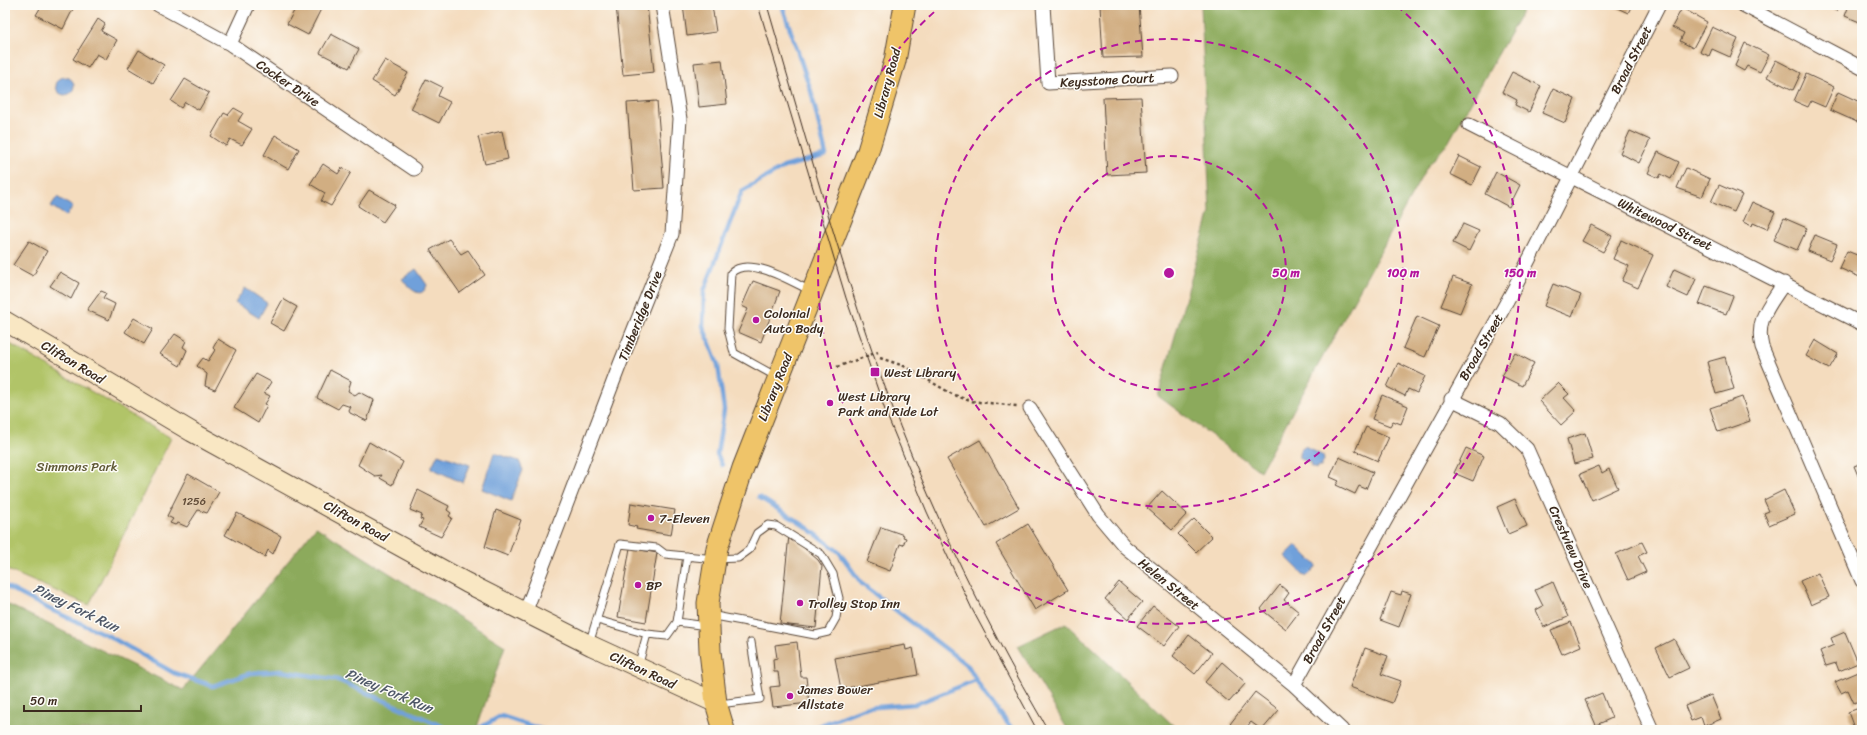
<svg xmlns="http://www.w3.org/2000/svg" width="1867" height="735" viewBox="0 0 1867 735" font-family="Sriracha,sans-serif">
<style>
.green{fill:#b1c468;stroke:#767743}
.forest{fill:#8caa5c;stroke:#646a3d}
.water{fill:#70a0da;stroke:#56657c}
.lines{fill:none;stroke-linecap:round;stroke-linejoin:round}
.stream{stroke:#70a0da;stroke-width:4.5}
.building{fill:#d1ae82}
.lane-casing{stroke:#574536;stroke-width:9}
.street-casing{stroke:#574536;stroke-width:15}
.secondary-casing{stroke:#574536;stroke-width:21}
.primary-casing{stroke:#574536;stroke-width:23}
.path{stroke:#574536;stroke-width:2.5;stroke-dasharray:3 3;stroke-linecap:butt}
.lane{stroke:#fff;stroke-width:7}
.street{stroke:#fff;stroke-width:13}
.secondary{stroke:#f9e7c3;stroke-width:19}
.primary{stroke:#efc469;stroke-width:21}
.tram{stroke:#3b2a1e;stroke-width:1}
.ring{fill:none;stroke:#b5179e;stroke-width:2;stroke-dasharray:7 5}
.poi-dot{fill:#b5179e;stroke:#fdfcf7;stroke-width:1.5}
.labels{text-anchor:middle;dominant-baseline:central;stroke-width:3;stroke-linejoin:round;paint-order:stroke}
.number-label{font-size:11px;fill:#604b37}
.street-label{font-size:13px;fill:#3b2a1e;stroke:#fdfcf7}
.poi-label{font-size:13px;fill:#3b2a1e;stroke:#fdfcf7;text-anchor:start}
.park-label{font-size:13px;fill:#5e5834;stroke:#fdfcf7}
.water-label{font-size:14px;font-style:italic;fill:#505969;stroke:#fdfcf7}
.centre{fill:#b5179e;stroke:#fdfcf7;stroke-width:2}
.ring-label{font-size:12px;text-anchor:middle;font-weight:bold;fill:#b5179e;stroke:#fdfcf7;stroke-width:3;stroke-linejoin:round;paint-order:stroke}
</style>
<rect width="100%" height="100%" fill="#fdfcf7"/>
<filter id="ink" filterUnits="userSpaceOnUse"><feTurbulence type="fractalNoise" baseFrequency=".025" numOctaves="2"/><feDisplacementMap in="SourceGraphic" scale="8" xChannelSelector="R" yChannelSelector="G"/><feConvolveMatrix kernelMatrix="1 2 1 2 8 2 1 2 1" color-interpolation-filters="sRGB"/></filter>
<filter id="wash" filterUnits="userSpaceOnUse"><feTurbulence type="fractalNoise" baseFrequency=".012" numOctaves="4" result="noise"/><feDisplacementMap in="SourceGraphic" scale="16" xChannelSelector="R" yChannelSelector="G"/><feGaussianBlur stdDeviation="0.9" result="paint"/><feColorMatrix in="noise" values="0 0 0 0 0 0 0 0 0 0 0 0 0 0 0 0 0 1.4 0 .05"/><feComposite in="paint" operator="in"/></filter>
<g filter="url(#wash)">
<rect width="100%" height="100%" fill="#f4dcbe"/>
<path class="green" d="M5 341 171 438 89 605 5 569Z"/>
<path class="forest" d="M1201 5H1526L1448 143 1427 167 1260 471 1158 396 1210 212Z
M316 527 505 646 476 730H5V603L183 690Z
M1066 623 1178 730H1068L1018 646Z"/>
<path class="water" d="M56 86a9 9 0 1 1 18 0a9 9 0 1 1-18 0Z
M57 197 73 207 66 216 51 206Z
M416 269 427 285C421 302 409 287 402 279Z
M245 288 267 303 259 318 235 303Z
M1305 446 1323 456 1324 460 1321 467H1317L1316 469 1310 466 1311 463 1299 458C1299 452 1300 448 1305 446Z
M494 453 519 461 523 470 511 501 482 489Z
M438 454 470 465 463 483 431 468Z
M1296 545 1317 566 1306 577 1285 556Z"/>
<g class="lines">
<path class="stream" d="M722 465 717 454 724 410 718 365 703 326 704 291 742 191 784 167 826 155 811 91 782 5
M759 497 808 528 839 552 862 584 968 666 984 693 1013 730
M5 586 51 610 107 635 174 673 213 686 251 673 281 671 338 680 448 729H478L501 716 543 730
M808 730 864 708 916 704 976 680"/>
</g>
<g id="blocks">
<path class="building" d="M42 5H70L74 7 63 29 36 15Z
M291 5H323L308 35 287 24 294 11 289 8Z
M616 5H647L654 72 623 75Z
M683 5H712L716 32 687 36Z
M1100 5H1139L1143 57 1103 58Z
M1611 5H1632L1628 13Z
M1825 5H1840L1837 11Z
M1849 5H1862V23L1845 16Z
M1682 8 1707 22 1693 48 1680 41 1684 33 1672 27Z
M98 19 105 24 101 31 117 40 106 59 97 54 88 68 73 59Z
M1712 27 1738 39 1730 57 1712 49 1709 56 1700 52Z
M331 34 359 49 349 68 320 53Z
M1745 43 1769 55 1760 72 1747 66 1744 71 1735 66Z
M139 50 164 65 153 83 128 68Z
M385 60 408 73 395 95 372 81Z
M722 60 727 104 699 107 694 63Z
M1776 60 1801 73 1793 90 1767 77Z
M1512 72 1541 86 1529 112 1515 105 1517 100 1502 92Z
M1806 74 1834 87 1825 107 1811 101 1808 107 1794 101Z
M185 79 209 93 199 110 185 102 181 108 171 101Z
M426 79 442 87 438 96 450 102 439 123 411 109Z
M1553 89 1575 99 1565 123 1542 113Z
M1838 92 1862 103V111L1857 122 1830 110Z
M1141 97 1146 173 1107 175 1103 98Z
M657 101 664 188 634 190 627 103Z
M234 108 243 113 238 121 252 129 242 145 230 139 226 146 211 136 224 113 228 115Z
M502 131 508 159 485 164 478 137Z
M1630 131 1650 140 1639 163 1620 153Z
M275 135 299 149 288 169 264 155Z
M1658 152 1679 162 1671 179 1661 174 1659 178 1648 173Z
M1459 156 1481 167 1472 185 1450 174Z
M323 164 338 174 342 168 351 172 331 206 321 201 325 193 310 184Z
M1686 168 1710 179 1702 197 1677 188Z
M1496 172 1520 185 1509 207 1485 194Z
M1719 185 1742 195 1734 212 1711 202Z
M369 190 395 205 383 222 358 206Z
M1752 202 1775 212 1767 229 1753 223 1752 226 1743 222Z
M1784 218 1807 228 1797 250 1774 240Z
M1463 224 1479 231 1469 251 1453 243Z
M1591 225 1612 236 1603 252 1582 241Z
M1815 235 1837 244 1830 260 1808 251Z
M449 239 461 254 468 250 485 275 460 293 430 250Z
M1621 240 1653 255 1638 288 1622 281 1629 266 1613 259Z
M29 241 47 251 33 276 13 265Z
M1847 251 1862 257V278L1839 268Z
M1674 269 1696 279 1688 297 1666 287Z
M60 272 79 283 71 299 50 286Z
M1453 277 1472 284 1460 313 1441 306Z
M753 281 780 291 761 342 738 332 748 309 742 306Z
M1553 284 1581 295 1572 317 1544 306Z
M1706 286 1733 296 1726 314 1699 304Z
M101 291 106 293 103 298 115 304 109 320 87 310Z
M283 299 297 307 284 331 270 323Z
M1417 316 1439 326 1425 357 1403 348Z
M134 318 153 329 144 344 125 332Z
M175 334 186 341 183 347 187 350 180 366 160 354Z
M218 339 236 350 215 390 205 386 207 374 197 366 203 358 208 361 215 350 213 348Z
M1815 340 1838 354 1829 369 1806 356Z
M1515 353 1534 363 1522 386 1502 376Z
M1725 357 1734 389 1716 394 1707 362Z
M1398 363 1425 376 1417 393 1408 389 1405 396 1387 387Z
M330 370 351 381 348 391 355 395 359 392 374 400 367 421 350 413 349 411 351 407 342 404 338 409 317 398Z
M256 374 271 382 264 393 270 396 265 404 267 405 258 423 234 408Z
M1558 383 1569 394 1564 398 1576 411 1561 425 1539 401Z
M1382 395 1408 406 1401 424 1393 421 1390 426 1372 419Z
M1742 397 1750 421 1718 432 1710 408Z
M1366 427 1389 437 1378 461 1355 451Z
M1585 433 1593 459 1574 464 1567 439Z
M980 440 1019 508 986 527 947 459Z
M369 442 403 462 392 485 380 478 382 475 375 476 358 465Z
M1466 448 1484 456 1473 481 1454 473Z
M1339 457 1373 472 1366 489 1359 486 1355 494 1336 485 1339 481 1330 477Z
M1862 463V485L1854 466Z
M1599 466 1602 473 1609 469 1618 488 1592 500 1580 474Z
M188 474 219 492 207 513 198 510 187 527 178 523 175 525 170 523 173 519 167 516Z
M418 490 449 506 447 510 451 513 449 516 452 518 441 537 419 527 423 520 420 519 422 515 410 510Z
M1784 490 1795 514 1769 525 1764 513 1769 511 1764 500Z
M1162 491 1187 514 1172 530 1147 508Z
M1515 499 1527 526 1508 534 1497 507Z
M631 503 675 510 671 535 636 529 637 527 628 525Z
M496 510 521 520 508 556 485 547Z
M237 513 281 536 273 554 268 550 265 557 225 535Z
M1194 519 1212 537 1196 552 1178 534Z
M1028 524 1068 590 1035 610 996 544Z
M881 527 904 535 903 537 906 538 903 545 900 544 890 571 867 562Z
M789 535 818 560 822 566 816 628 780 624Z
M1642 542 1647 552 1638 556 1646 572 1628 580 1616 554Z
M630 548 657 553 646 622 618 617Z
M1818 573 1829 597 1811 605 1800 581Z
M1119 582 1142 602 1128 619 1105 599Z
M1553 582 1568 617 1544 627 1536 610 1543 606 1535 590Z
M1280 585 1289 593 1284 600 1299 612 1286 629 1261 609Z
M1402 591 1411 594 1399 627 1380 620 1391 592 1401 595Z
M1153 606 1179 626 1164 646 1137 626Z
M1571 622 1581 646 1562 654 1551 630Z
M1845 632 1858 663 1839 671 1836 663 1826 666 1820 651 1834 645 1831 638Z
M1189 635 1212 653 1195 674 1173 656Z
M1674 639 1689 668 1670 677 1656 648Z
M797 642 801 677H806L809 703 773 707 770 687 780 686 778 672H774L773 659 777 658 775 645Z
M905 645 906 650 913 648 918 675 841 689 835 658Z
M1365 648 1388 656 1381 674 1401 681 1392 703 1350 687Z
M1222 662 1246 683 1229 702 1205 682Z
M1861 671 1862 699 1854 703 1848 690 1841 693 1835 682Z
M1255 692 1279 710 1262 730 1251 722 1244 730H1238L1230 724Z
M1602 693 1612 718 1596 725 1585 700Z
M1711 695 1721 719 1704 726 1701 717 1691 721 1685 706Z
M1862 707V725L1854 728 1848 712Z
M1616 726 1618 730H1608Z"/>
</g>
</g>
<g filter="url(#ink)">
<use href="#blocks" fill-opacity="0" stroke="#574536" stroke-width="1"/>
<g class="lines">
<g class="lane-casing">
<path id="lane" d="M777 377 734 353 728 329 731 273C749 255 792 282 811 291
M597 620 647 634 638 667
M677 622 707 626
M647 634 667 636 677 622 687 556
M589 644 620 544 657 548 665 554 715 559 738 558 749 550 757 533 768 525 776 526 821 554 833 574 839 598 836 618 828 632 815 635 710 615
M719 704 760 699 751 642"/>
</g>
<g class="street-casing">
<path id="street" d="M158 5 230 44 414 169
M1043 5 1048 83 1172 76
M1743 5 1862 68
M230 44 248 5
M1469 125 1862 324
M1784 283C1770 305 1755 319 1762 347L1862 581
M1451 399 1500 423 1527 449 1652 730
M1030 408 1098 515 1125 547 1294 685 1342 730
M525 613 620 364 672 234 680 119 662 5
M1294 685 1514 289 1659 5"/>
</g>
<g class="secondary-casing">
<path id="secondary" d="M5 321 192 432 467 583 592 646 716 703"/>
</g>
<g class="primary-casing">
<path id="primary" d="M724 730 716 703 710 651 708 603 717 548 743 468 868 151 895 61 905 5"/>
</g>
<path class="path" d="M880 358 904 366 952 394 970 401 1017 406
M837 367 878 352"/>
<use href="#lane" class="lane"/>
<use href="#street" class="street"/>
<use href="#secondary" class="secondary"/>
<use href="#primary" class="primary"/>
<path class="tram" d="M758 5 846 298 886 413 927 512 972 609 1037 730
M767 5C801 121 833 239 873 354 919 484 978 611 1048 730"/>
</g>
</g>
<g class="ring">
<circle cx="1169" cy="273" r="117"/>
<circle cx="1169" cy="273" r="234"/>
<path d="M1397 6A351 351 0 1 1 941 6"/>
</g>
<g class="poi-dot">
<circle cx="756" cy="320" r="4"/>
<rect x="870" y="367" width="10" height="10" rx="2"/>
<circle cx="830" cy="403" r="4"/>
<circle cx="651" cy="518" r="4"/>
<circle cx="638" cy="585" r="4"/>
<circle cx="800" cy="603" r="4"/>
<circle cx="790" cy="696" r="4"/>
</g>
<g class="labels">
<g class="number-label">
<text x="194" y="501">1256</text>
</g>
<g class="street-label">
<text transform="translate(1631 60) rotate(-63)">Broad Street</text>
<text transform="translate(1107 80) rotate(-3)">Keysstone Court</text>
<text transform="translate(288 83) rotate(34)">Cocker Drive</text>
<text transform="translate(887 83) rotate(-75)">Library Road</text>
<text transform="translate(1665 224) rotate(26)">Whitewood Street</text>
<text transform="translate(640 316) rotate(-68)">Timberidge Drive</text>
<text transform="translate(1481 347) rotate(-60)">Broad Street</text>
<text transform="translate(73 362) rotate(31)">Clifton Road</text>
<text transform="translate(775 387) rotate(-68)">Library Road</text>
<text transform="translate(356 521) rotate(29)">Clifton Road</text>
<text transform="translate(1571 547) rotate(66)">Crestview Drive</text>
<text transform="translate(1169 584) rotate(39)">Helen Street</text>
<text transform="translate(1324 630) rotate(-61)">Broad Street</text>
<text transform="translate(643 670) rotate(25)">Clifton Road</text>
</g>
<g class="poi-label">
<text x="764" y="313">Colonial<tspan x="764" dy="15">Auto Body</tspan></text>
<text x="884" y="372">West Library</text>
<text x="838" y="396">West Library<tspan x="838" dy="15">Park and Ride Lot</tspan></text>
<text x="659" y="518">7-Eleven</text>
<text x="646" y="585">BP</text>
<text x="808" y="603">Trolley Stop Inn</text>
<text x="798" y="689">James Bower<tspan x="798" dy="15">Allstate</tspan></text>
</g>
<g class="park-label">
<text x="77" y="466">Simmons Park</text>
</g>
<g class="water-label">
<text transform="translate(76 608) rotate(26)">Piney Fork Run</text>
<text transform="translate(389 691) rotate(23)">Piney Fork Run</text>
</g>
</g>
<circle cx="1169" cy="273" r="6" class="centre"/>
<g class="ring-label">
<text x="1286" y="277">50 m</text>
<text x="1403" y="277">100 m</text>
<text x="1520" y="277">150 m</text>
</g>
<rect width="1867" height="735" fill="none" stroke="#fdfcf7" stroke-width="20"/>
<path d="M24 705v6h117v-6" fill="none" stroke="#3b2a1e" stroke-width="2"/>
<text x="30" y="705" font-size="12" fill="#3b2a1e" stroke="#fdfcf7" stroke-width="3" paint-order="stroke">50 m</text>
</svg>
